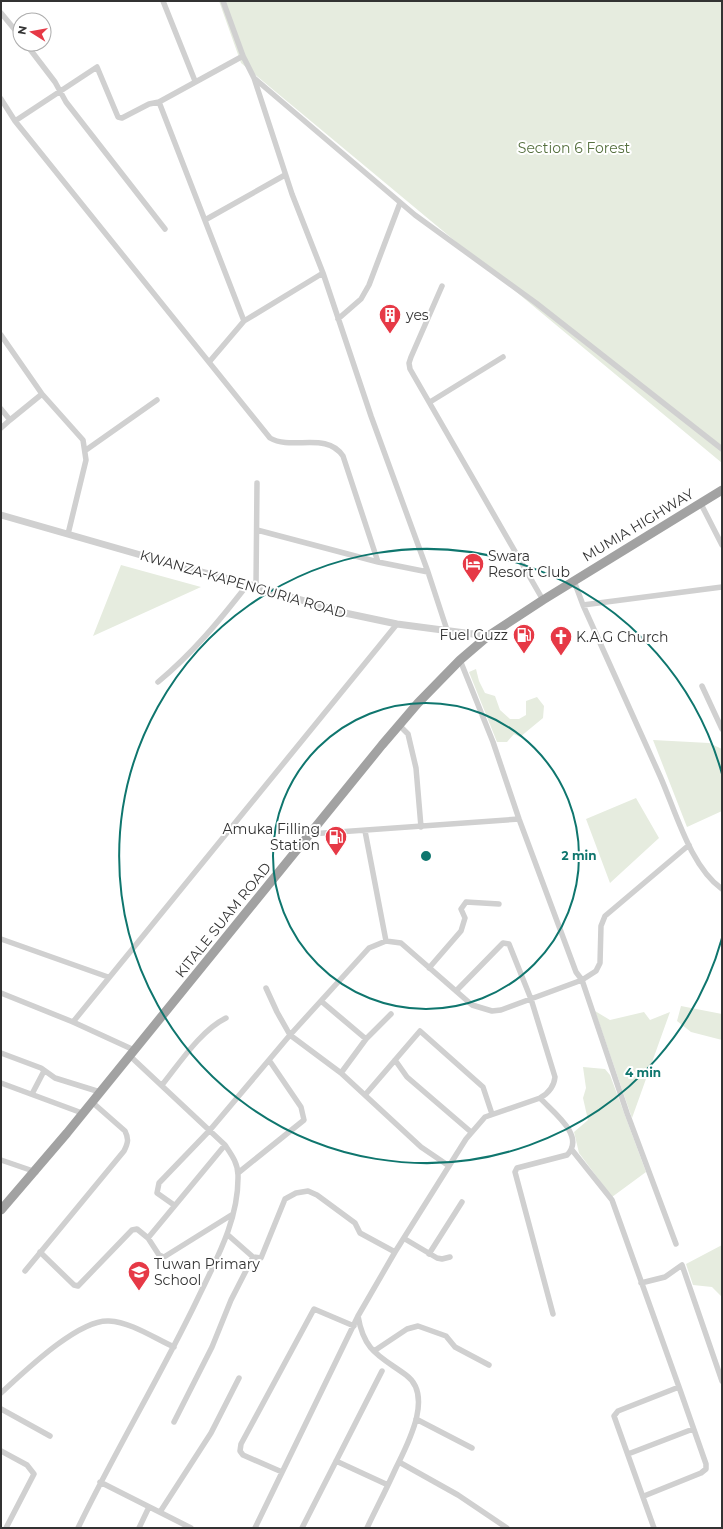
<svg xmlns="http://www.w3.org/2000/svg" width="723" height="1529" viewBox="0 0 723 1529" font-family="Montserrat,sans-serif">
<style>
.green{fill:#e6ecdf}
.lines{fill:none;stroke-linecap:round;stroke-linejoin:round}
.minor{stroke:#d0d0d0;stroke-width:5.5}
.tertiary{stroke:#d0d0d0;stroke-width:7}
.trunk{stroke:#a2a2a2;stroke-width:9}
.ring{fill:none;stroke:#0f766e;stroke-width:2}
.labels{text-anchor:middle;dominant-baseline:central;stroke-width:4;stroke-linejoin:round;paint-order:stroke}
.park-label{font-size:14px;fill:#56703f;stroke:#fff}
.poi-label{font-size:14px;fill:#333;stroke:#fff;text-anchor:start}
.street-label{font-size:14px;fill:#333;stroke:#fff}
.centre{fill:#0f766e;stroke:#fff;stroke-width:2}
.ring-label{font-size:12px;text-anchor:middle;font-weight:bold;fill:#0f766e;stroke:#fff;stroke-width:4;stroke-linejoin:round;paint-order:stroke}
</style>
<rect width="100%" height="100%" fill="#fff"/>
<path class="green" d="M219 1H722V463L241 63Z
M121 565 201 587 93 636Z
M476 669 479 681 485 693 495 696 500 710 510 719H519L526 715V701L537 697 544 706 543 718 520 737 514 734 507 742H497L469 672Z
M653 740 709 743 722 749V811L687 827Z
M636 798 659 838 610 883 586 819Z
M681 1006 722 1014V1040L691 1032 677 1021Z
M595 1011 610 1020 644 1012 650 1020 670 1012 632 1118Z
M583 1067 605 1069 610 1075 646 1172 612 1197 579 1153 574 1132 588 1120 583 1098 586 1088Z
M722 1245V1297L712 1287 693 1285 686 1264Z"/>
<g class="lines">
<path class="minor" d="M163 1 195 81
M223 1 243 56
M1 13 20 36
M26 44 55 82 66 102 165 229
M254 78 415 215 536 303 722 449
M1 99 15 121 270 438C292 451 326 431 343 456L378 562
M159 102 244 321
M15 121 97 67 118 117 122 118 149 104 159 102 243 56 254 78 292 194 323 273 371 416 428 572 447 630
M205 220 285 175
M442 286 411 357 409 363 410 369 543 600
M338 319 361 299 369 285 400 203
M1 335 42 394 83 440 86 460 68 534
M210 361 244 321 323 273
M430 402 503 357
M1 409 10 420 42 394
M1 428 10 420
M86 450 157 400
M701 504 722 545
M257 530 378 562 428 572
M574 581 583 605C609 662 634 719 660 776 676 812 690 866 722 889
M256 587 257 483
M583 605 722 587
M460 660 493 742 519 819 576 972 582 980 627 1113 676 1244
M158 682C193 653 220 620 248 584
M702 686 722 729
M399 725 408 734 416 768 421 827
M365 831 386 941
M310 834 519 819
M1 939 108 977
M429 968 461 931 465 918 461 909 466 902 499 904
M266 988 277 1012 290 1035 341 1073 421 1147 449 1166
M1 993 73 1022 134 1050
M321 1001 366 1039
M73 1022 397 624
M1 1053 41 1068 55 1078 100 1092
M395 1060 407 1077 471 1132
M341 1073 366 1039 391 1014
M1 1083 82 1113
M162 1085C179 1064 201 1030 226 1018
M32 1094 44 1071
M365 1095 420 1031 483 1087 492 1114
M540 1098C553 1112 586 1136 567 1155L517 1168 515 1172 553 1314
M572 1150 612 1200 679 1387
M1 1160 36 1172
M238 1173 304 1120 301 1107 269 1060
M174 1205 157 1193 159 1183 210 1130 290 1035 369 948 386 941 401 943 472 1005 492 1011 501 1010 582 980 596 971 600 963 601 926 605 916 689 845
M228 1235 253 1257 261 1258 285 1199 296 1193 308 1191 317 1195 355 1223 360 1233 395 1252
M148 1238 225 1145
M405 1239 437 1258 442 1259 450 1257
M40 1252 74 1285 78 1286 132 1230 137 1229 148 1238 159 1255 164 1257 233 1214
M429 1254 462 1202
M25 1271 124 1151C128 1143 129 1139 125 1131L92 1102
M641 1283 665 1277 682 1265 722 1381
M358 1316C364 1352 380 1356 406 1375 435 1396 406 1447 395 1470 386 1490 376 1509 367 1528
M374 1351 407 1329 418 1326 446 1336 455 1347 489 1365
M1 1393C23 1373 78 1319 109 1321 131 1322 154 1338 174 1347
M1 1409 50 1436
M416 1419 472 1448
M174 1422 212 1347 231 1300 253 1257
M1 1451 27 1465 34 1474 6 1528
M628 1454 693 1429
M336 1461 388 1485
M399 1462 458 1495 507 1528
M282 1472 243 1455 240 1451 241 1444 314 1309 354 1326
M100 1482 191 1528
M644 1496 701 1473 706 1469V1464L679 1387 618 1411 614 1416 654 1528
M160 1512 211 1433 239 1378
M78 1528C115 1451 160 1377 197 1300 216 1260 239 1220 238 1175 238 1163 231 1154 225 1145L130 1056
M139 1528 149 1507
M255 1528 358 1316 395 1252 466 1139 485 1117 540 1098C549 1093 554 1087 555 1077L531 999 509 944 503 943 456 991
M302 1528 382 1371"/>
<path class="tertiary" d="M1 515 193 570 248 584 345 613 397 624 488 636"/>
<path class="trunk" d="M1 1210 67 1133 382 745 418 703 460 660 488 636 543 600 722 490"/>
</g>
<g class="ring">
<circle cx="426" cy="856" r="153"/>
<path d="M722 938A307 307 0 1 1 722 774"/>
</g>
<defs>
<g id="building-pin" transform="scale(1.15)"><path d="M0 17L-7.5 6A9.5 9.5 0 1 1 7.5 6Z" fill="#e63946" stroke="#fff"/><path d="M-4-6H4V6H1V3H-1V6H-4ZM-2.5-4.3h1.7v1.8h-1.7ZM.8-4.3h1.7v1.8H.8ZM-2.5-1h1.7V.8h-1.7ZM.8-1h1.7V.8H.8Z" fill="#fff"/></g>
<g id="hotel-pin" transform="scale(1.15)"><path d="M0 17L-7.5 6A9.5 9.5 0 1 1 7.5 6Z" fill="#e63946" stroke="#fff"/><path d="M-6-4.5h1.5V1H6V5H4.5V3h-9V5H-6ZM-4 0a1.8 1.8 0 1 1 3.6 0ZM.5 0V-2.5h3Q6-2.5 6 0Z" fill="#fff"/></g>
<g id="fuel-pin" transform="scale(1.15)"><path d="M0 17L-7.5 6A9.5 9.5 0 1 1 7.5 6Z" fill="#e63946" stroke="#fff"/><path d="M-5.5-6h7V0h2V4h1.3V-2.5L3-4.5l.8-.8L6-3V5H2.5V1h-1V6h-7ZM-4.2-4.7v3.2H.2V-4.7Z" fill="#fff"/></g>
<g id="church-pin" transform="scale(1.15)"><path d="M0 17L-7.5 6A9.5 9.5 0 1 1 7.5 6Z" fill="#e63946" stroke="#fff"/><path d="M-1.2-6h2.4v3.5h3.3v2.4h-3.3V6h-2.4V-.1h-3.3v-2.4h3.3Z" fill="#fff"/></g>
<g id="school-pin" transform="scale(1.15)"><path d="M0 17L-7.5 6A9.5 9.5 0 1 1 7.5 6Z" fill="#e63946" stroke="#fff"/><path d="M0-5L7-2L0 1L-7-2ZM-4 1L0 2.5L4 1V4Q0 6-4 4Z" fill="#fff"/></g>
</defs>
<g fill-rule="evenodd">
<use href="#building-pin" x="390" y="315"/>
<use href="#hotel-pin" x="473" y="564"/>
<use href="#fuel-pin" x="524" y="635"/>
<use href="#church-pin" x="561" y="637"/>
<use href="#fuel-pin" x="336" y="837"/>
<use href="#school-pin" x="139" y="1272"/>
</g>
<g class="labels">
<g class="park-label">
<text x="574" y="148">Section 6 Forest</text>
</g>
<g class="poi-label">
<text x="406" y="315">yes</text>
<text x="488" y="556">Swara<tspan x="488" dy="16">Resort Club</tspan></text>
<text x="508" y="635" text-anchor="end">Fuel Guzz</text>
<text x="576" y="637">K.A.G Church</text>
<text x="320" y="829" text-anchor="end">Amuka Filling<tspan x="320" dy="16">Station</tspan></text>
<text x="154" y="1264">Tuwan Primary<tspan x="154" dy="16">School</tspan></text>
</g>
<g class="street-label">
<text transform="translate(638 525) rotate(-31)">MUMIA HIGHWAY</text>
<text transform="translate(243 584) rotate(16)">KWANZA-KAPENGURIA ROAD</text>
<text transform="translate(223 920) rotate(-51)">KITALE SUAM ROAD</text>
</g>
</g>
<circle cx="426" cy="856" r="6" class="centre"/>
<g class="ring-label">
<text x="579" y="860">2 min</text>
<text x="643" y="1077">4 min</text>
</g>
<rect width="723" height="1529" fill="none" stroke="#333333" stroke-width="4"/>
<g transform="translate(32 32) rotate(281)"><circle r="19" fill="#ffffff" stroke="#adadad"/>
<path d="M0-3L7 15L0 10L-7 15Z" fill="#e63946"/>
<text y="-6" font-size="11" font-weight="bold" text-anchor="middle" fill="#333333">N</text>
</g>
</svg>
